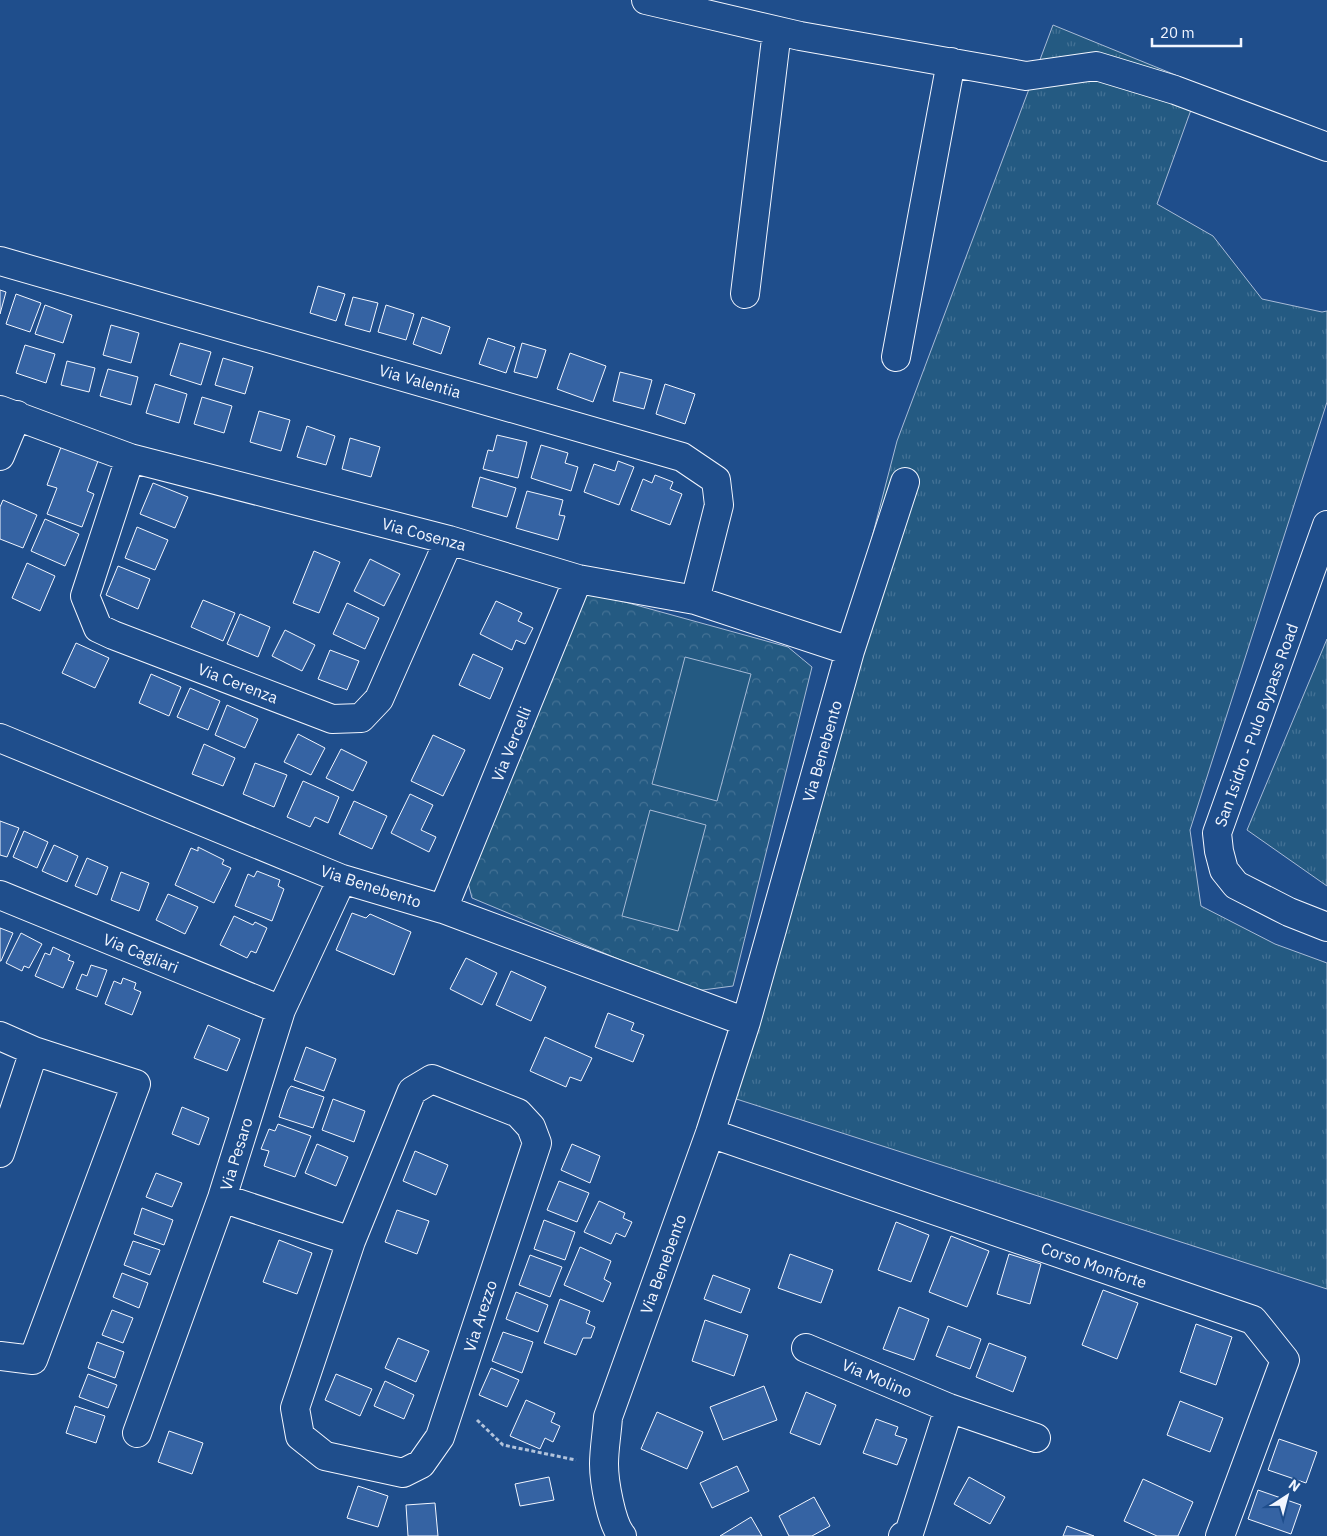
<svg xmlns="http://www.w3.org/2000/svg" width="1327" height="1536" viewBox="0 0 1327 1536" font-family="'IBM Plex Sans',sans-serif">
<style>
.grass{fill:url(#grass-tufts);stroke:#a8bbd7}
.park{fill:url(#park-crowns);stroke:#a8bbd7}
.pitch{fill:#245a82;stroke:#a8bbd7}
.building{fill:#3563a3;stroke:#f2f6ff}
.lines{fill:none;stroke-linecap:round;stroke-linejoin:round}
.minor-casing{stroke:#f2f6ff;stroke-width:30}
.path{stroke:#b3c4dc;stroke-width:3;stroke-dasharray:4 2.5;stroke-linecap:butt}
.minor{stroke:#1f4e8c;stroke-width:28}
.labels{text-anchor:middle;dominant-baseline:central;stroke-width:4;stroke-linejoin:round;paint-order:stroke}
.street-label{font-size:16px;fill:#f2f6ff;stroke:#1f4e8c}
</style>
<defs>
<pattern id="grass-tufts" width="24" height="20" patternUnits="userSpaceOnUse" patternTransform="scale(1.25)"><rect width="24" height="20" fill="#245a82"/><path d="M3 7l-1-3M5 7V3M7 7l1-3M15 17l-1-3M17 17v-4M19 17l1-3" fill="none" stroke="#447295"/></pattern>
<pattern id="park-crowns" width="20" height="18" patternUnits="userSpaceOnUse" patternTransform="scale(1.25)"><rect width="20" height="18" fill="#245a82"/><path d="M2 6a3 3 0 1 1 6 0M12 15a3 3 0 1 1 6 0" fill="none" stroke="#447295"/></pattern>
</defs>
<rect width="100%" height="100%" fill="#1f4e8c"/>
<path class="grass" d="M1053 25 1200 85 1157 204 1213 236 1262 299 1322 312 1327 311V402L1190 830 1201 906 1275 944 1327 963V1289L727 1096 897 441Z
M1327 639V886L1247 830Z"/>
<path class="park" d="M585 591 788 647 812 667 733 986 695 991 472 898 467 879Z"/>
<path class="pitch" d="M685 657 751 674 717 801 652 784Z
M650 810 706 825 678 931 622 916Z"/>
<path class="building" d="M318 286 345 294 336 321 310 313Z
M0 290 6 292 0 314Z
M16 294 41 303 30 332 6 324Z
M353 297 378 303 370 332 345 325Z
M45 305 72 315 63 343 35 334Z
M386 305 414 314 406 340 378 332Z
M422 317 450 327 441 354 413 344Z
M111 325 139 333 131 363 103 355Z
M488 338 515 347 506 373 479 364Z
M180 343 211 352 201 385 170 375Z
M522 343 546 350 537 378 514 372Z
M25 345 55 354 46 383 16 373Z
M570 353 606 366 593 402 557 389Z
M223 358 253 367 245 394 215 385Z
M67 361 95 368 89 392 61 385Z
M108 369 138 377 131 405 100 396Z
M620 372 652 380 644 409 613 401Z
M155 384 187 394 179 423 146 413Z
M665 384 695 394 685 424 656 414Z
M202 397 232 406 224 433 194 424Z
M259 411 290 420 281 451 250 442Z
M307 426 335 436 326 465 297 457Z
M497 435 527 442 518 478 483 469 488 450 493 451Z
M350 438 380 447 371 477 342 469Z
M541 445 568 453 565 463 578 467 571 491 531 478Z
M61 447 98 461 87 491 94 494 82 527 47 514 57 488 47 485Z
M618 461 634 467 619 505 584 492 594 464 615 471Z
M655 475 673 482 670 489 682 494 670 525 631 510 643 479 652 483Z
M480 477 516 488 507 517 472 507Z
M153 483 188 497 175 528 140 514Z
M527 491 563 500 559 515 565 516 558 540 516 528Z
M3 500 37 515 23 548 0 539V507Z
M45 519 79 534 65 566 31 551Z
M137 527 168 540 155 570 125 558Z
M314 551 340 562 319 613 293 603Z
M370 559 400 574 384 606 354 591Z
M27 563 55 576 40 611 12 598Z
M118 566 150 579 138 609 106 595Z
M203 600 235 613 223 641 191 627Z
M496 601 522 613 518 621 533 628 525 644 516 640 512 650 480 634Z
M347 603 379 618 365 649 333 634Z
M240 614 270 627 258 657 227 644Z
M285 630 315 645 302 671 272 656Z
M76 643 109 658 95 688 62 673Z
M330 650 359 661 347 690 318 679Z
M473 654 503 668 490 699 459 685Z
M151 674 181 687 169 716 139 703Z
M190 688 220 701 208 730 177 717Z
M227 705 258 719 245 748 215 735Z
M298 734 325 748 311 775 284 762Z
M433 735 465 750 443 796 411 781Z
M204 744 235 758 223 786 192 774Z
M341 749 367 762 353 791 326 778Z
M255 763 287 775 274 807 243 794Z
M303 781 339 797 328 823 315 817 310 827 287 817Z
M410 794 433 805 421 830 436 837 429 852 391 833Z
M354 801 387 816 372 849 339 834Z
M0 821 19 828 7 857 0 855Z
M24 831 48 842 37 868 13 857Z
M54 845 78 856 67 882 42 871Z
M198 847 224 860 222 864 231 868 214 903 175 885 191 848 198 851Z
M87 858 108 867 97 895 75 886Z
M257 871 280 880 278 886 284 889 272 921 235 906 248 874 254 877Z
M121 872 149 883 139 911 111 900Z
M168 894 198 907 185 934 156 920Z
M352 913 366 918 370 914 411 932 394 975 336 950Z
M234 916 253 925 255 922 267 928 256 953 251 951 247 958 220 945Z
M0 928 13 933 1 961H0Z
M21 933 42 944 29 968 24 966 22 971 6 963Z
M53 947 70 955 68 960 74 962 63 988 35 976 45 953 50 955Z
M466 958 497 973 482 1005 450 989Z
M91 965 107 970 97 997 76 989 82 974 87 976Z
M511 971 546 987 531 1021 496 1005Z
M123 978 136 983 134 989 141 992 132 1015 105 1004 114 981 121 984Z
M608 1013 634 1023 631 1030 644 1035 633 1062 595 1047Z
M208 1025 240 1039 227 1071 194 1058Z
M545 1037 592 1058 581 1081 570 1077 566 1087 530 1071Z
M306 1047 336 1059 324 1091 294 1080Z
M291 1086 324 1097 313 1128 279 1117 288 1090Z
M333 1099 365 1111 354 1142 322 1130Z
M182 1107 209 1118 199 1145 172 1134Z
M278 1124 311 1136 295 1177 264 1166 269 1151 261 1149 269 1129 275 1131Z
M317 1144 348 1157 336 1186 305 1173Z
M572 1144 600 1156 590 1183 561 1170Z
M415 1151 448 1165 436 1195 403 1181Z
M156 1173 182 1183 172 1207 146 1197Z
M559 1181 589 1193 577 1222 547 1210Z
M599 1201 625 1213 623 1218 632 1222 625 1237 616 1233 611 1244 584 1232Z
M142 1208 173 1220 164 1245 134 1234Z
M397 1210 429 1221 417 1254 385 1242Z
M544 1220 575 1232 565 1260 534 1249Z
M896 1222 929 1235 911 1282 878 1270Z
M951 1236 989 1251 967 1307 929 1292Z
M279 1240 312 1253 297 1294 263 1282Z
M133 1241 160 1250 150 1275 124 1265Z
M580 1247 611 1261 604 1279 611 1283 603 1302 564 1285Z
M790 1254 833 1270 821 1303 778 1288Z
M1009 1254 1041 1264 1030 1304 997 1294Z
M530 1255 562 1267 550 1297 519 1285Z
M122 1273 148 1283 139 1308 113 1297Z
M713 1275 750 1289 741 1313 704 1299Z
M1103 1290 1138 1303 1117 1359 1082 1345Z
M516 1292 548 1305 538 1332 506 1319Z
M560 1299 590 1311 586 1323 595 1327 591 1338H583L576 1355 544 1343Z
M899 1307 929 1319 914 1360 883 1349Z
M112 1310 133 1318 123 1343 102 1335Z
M705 1320 748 1335 734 1376 692 1361Z
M1196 1324 1232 1337 1216 1385 1180 1372Z
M948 1326 981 1339 970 1369 936 1356Z
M503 1332 533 1342 522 1373 492 1361Z
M398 1338 429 1351 416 1382 385 1368Z
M97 1342 124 1352 115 1378 88 1368Z
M989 1343 1026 1357 1013 1392 976 1377Z
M491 1368 519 1380 507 1407 479 1395Z
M88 1374 117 1385 108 1408 79 1397Z
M336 1374 372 1389 360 1416 325 1400Z
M385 1381 414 1395 404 1419 374 1406Z
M764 1386 777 1420 723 1440 710 1407Z
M806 1392 836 1405 820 1445 790 1433Z
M526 1400 555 1413 551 1422 560 1426 553 1442 545 1438 540 1449 510 1436Z
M1180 1401 1223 1418 1210 1452 1167 1435Z
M75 1406 105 1416 96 1443 66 1433Z
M657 1412 703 1432 687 1469 641 1449Z
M876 1419 898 1427 895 1435 907 1439 897 1465 863 1453Z
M169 1431 203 1443 192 1474 158 1462Z
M1279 1439 1317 1452 1306 1483 1268 1470Z
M737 1466 749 1491 712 1508 700 1483Z
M549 1477 554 1500 520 1506 515 1484Z
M969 1477 1005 1497 990 1524 954 1504Z
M1143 1479 1193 1502 1178 1536H1157L1124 1521Z
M358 1486 388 1496 378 1527 347 1518Z
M1258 1490 1301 1505 1291 1534 1248 1519Z
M814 1497 830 1526 812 1536H789L779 1516Z
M435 1503 438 1536H408L406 1505Z
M751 1517 762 1536H720Z
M1067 1526 1094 1536H1063Z"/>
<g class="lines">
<g class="minor-casing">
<path id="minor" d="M646 0 800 36 1026 76 1096 66 1175 90 1327 147
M0 261 682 457 716 480 719 505 695 600
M745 294 777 31
M896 357 951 62
M0 410 130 458 449 540 578 579 695 600 850 651
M0 456 17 415
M130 458 85 596 98 628 113 635 332 719 361 718 379 699 449 540
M1327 525 1217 833 1219 851 1224 870 1236 885 1289 912 1327 927
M0 738 342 879 443 909 746 1022
M0 895 281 1010
M443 909 578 579
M0 1036 34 1051 136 1084 33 1360 0 1356
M432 1079 518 1113 531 1127 537 1143 440 1437 421 1464 403 1473 325 1456 300 1436 295 1408 351 1241 412 1091Z
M710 1133 1253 1320 1285 1360 1220 1536
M0 1153 34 1051
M222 1198 351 1241
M806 1348 949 1408 1036 1438
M137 1433 222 1198 281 1010 342 879
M622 1536C611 1523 604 1481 604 1464 604 1449 607 1433 608 1417L710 1133 746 1022 850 651 905 482
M903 1536 909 1533 949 1408"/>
</g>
<path class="path" d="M477 1420 503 1445 576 1460"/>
<use href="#minor" class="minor"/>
</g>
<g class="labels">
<g class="street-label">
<text transform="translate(420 381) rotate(16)">Via Valentia</text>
<text transform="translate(424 534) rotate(15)">Via Cosenza</text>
<text transform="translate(238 683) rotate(21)">Via Cerenza</text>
<text transform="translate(1256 725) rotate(-70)">San Isidro - Pulo Bypass Road</text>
<text transform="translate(511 744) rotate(-68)">Via Vercelli</text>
<text transform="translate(822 751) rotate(-74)">Via Benebento</text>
<text transform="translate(371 886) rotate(18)">Via Benebento</text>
<text transform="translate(141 953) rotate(22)">Via Cagliari</text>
<text transform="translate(236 1154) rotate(-73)">Via Pesaro</text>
<text transform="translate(663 1264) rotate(-70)">Via Benebento</text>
<text transform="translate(1094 1265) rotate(19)">Corso Monforte</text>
<text transform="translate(480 1316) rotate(-72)">Via Arezzo</text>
<text transform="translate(877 1378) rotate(23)">Via Molino</text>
</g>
</g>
<g transform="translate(1287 1496) rotate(36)" stroke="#1f4e8c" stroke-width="4" paint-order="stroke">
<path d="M0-4L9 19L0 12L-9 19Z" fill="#f2f6ff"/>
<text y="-8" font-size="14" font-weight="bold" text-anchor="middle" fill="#f2f6ff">N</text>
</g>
<path d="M1152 38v8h89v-8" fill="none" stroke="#f2f6ff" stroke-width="2.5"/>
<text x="1160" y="38" font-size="15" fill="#f2f6ff" stroke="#1f4e8c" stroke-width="4" paint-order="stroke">20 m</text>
</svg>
